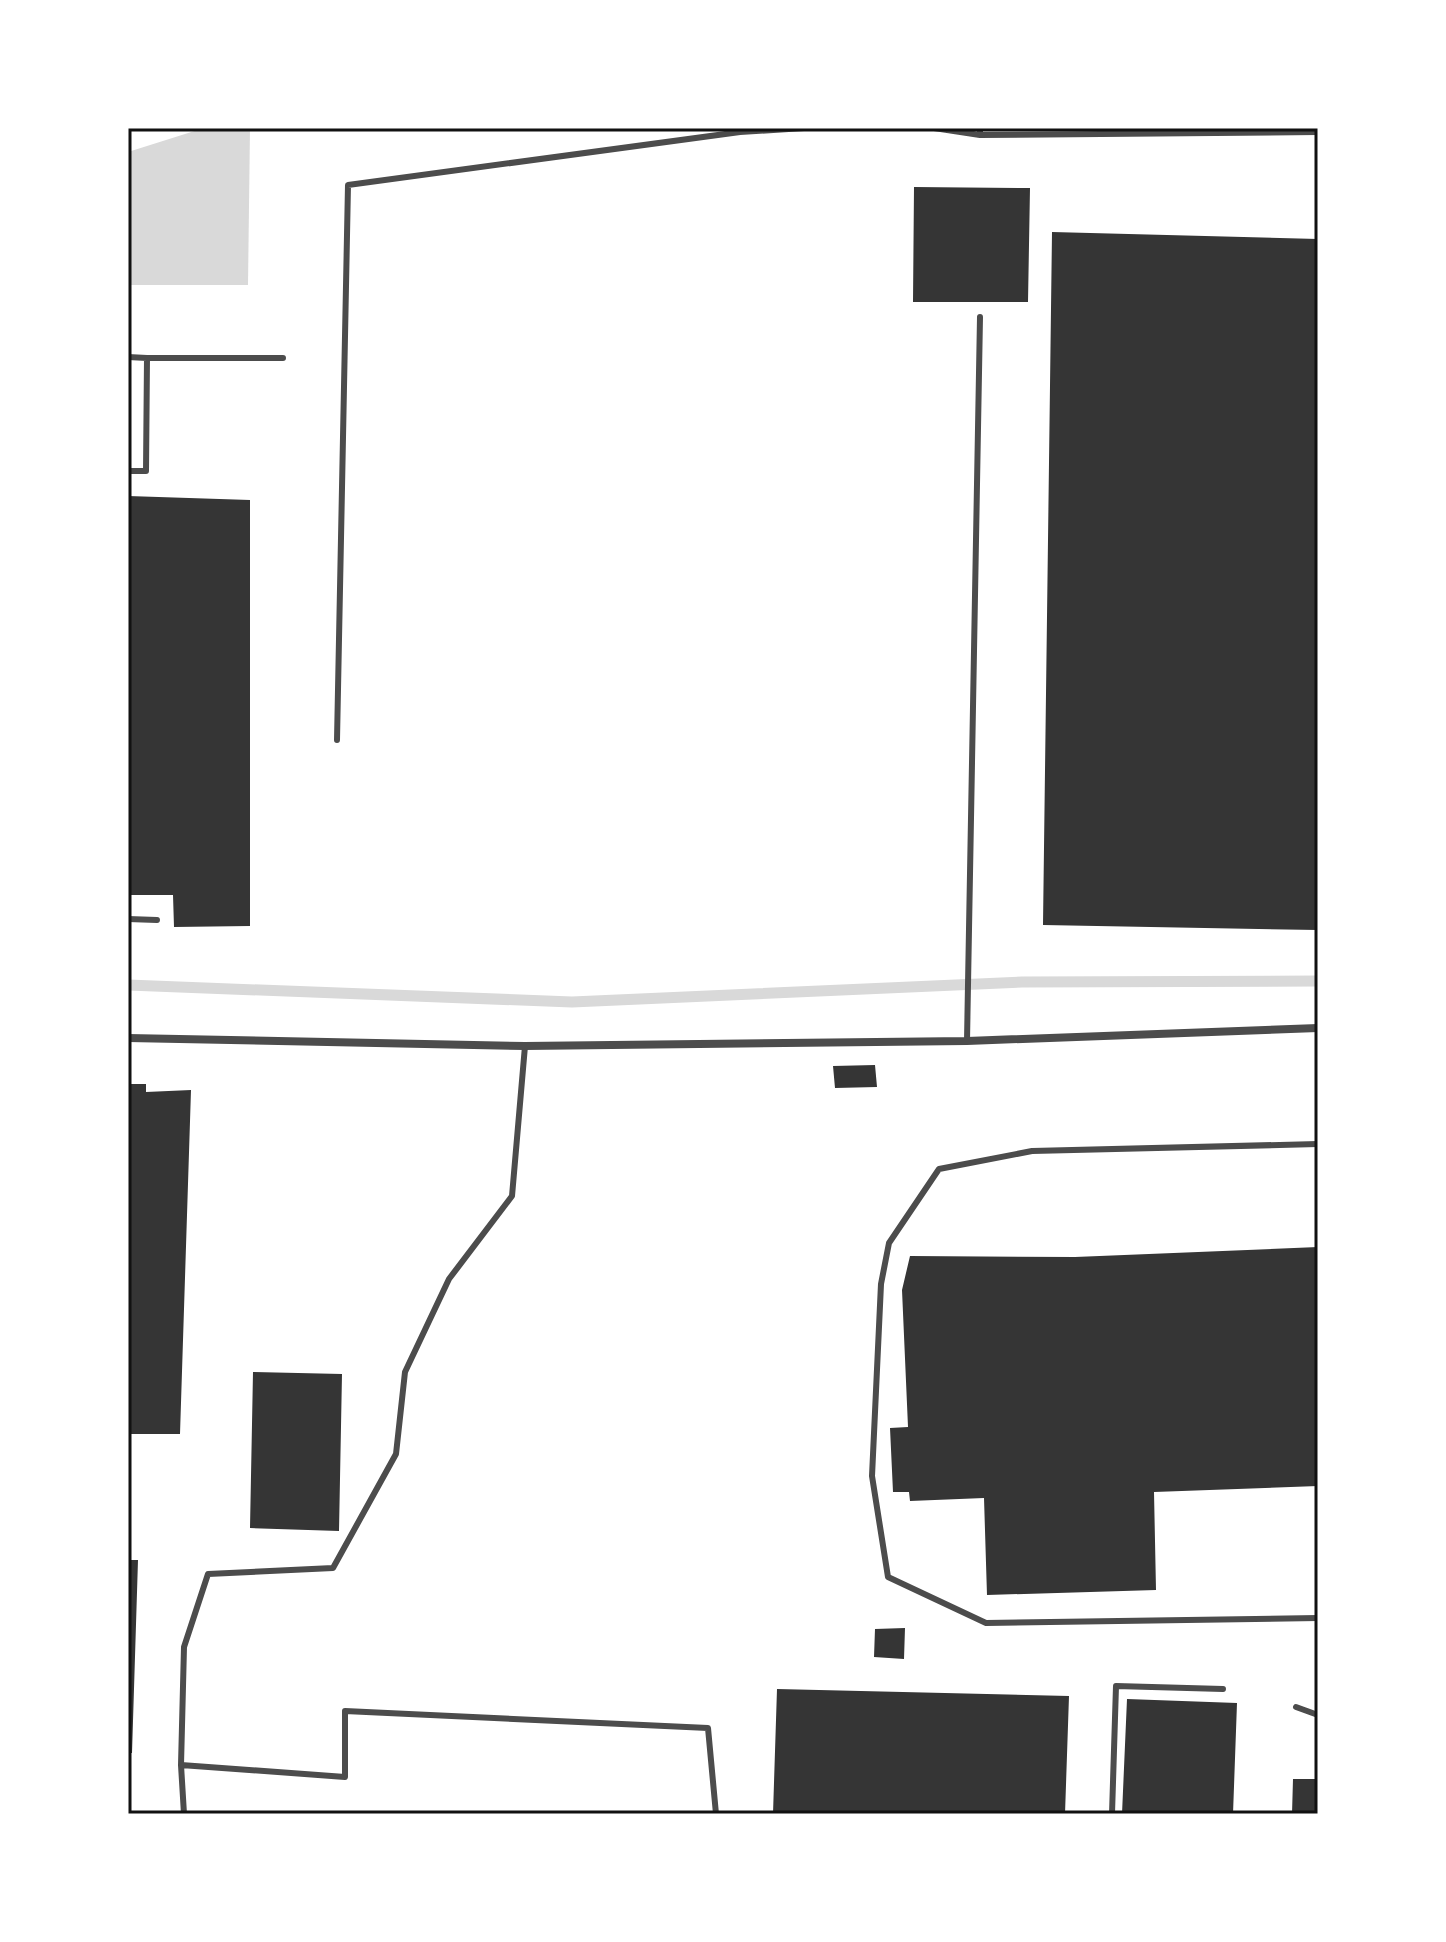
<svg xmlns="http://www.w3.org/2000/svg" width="1446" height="1942" viewBox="0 0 1446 1942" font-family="Helvetica,sans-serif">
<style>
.water{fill:#d9d9d9}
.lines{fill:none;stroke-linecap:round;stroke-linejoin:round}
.stream{stroke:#d9d9d9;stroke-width:11}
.building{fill:#353535}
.service{stroke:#4c4c4c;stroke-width:6}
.minor{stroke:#4c4c4c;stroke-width:8}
.neatline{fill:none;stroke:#111;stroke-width:3}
</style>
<rect width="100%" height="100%" fill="#fff"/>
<path class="water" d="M204 128H250L248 285H128V152Z"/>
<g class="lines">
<path class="stream" d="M128 985 572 1002 1022 982 1318 981"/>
</g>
<path class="building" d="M914 187 1030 188 1028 302H913Z
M1052 232 1318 239V930L1043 925Z
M128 496 250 500V926L174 927 173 895H128Z
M875 1065 877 1087 835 1088 833 1066Z
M128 1084H146V1092L191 1090 180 1434H128Z
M1318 1247V1486L1154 1492 1156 1590 987 1595 984 1498 910 1501 909 1492H893L890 1428 908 1427 902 1290 910 1256 1075 1257Z
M253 1372 342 1374 339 1531 250 1528Z
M128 1560H138L132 1753H128Z
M905 1628 904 1659 874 1657 875 1629Z
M777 1689 1069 1696 1065 1814H773Z
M1127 1699 1237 1703 1233 1814H1122Z
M1293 1779H1318V1814H1292Z"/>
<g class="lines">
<path class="service" d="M934 128 980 135
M980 128V135L1318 132
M128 357 147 358 146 471H128
M147 358H283
M337 740 348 185 740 132 804 128
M128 919 157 920
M967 1041 980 317
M1318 1144 1032 1151 939 1169 889 1243 881 1284 872 1476 888 1577 986 1623 1318 1618
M1296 1707 1318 1715
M181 1765 184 1647 208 1574 333 1568 396 1454 405 1372 449 1279 512 1196 525 1046
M184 1814 181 1765 345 1777V1711L708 1728 716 1814
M1112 1814 1116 1686 1223 1689"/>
<path class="minor" d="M128 1038 525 1046 967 1041 1318 1028"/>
</g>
<rect width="1446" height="1942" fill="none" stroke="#ffffff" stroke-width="260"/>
<rect x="130" y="130" width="1186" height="1682" class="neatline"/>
</svg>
